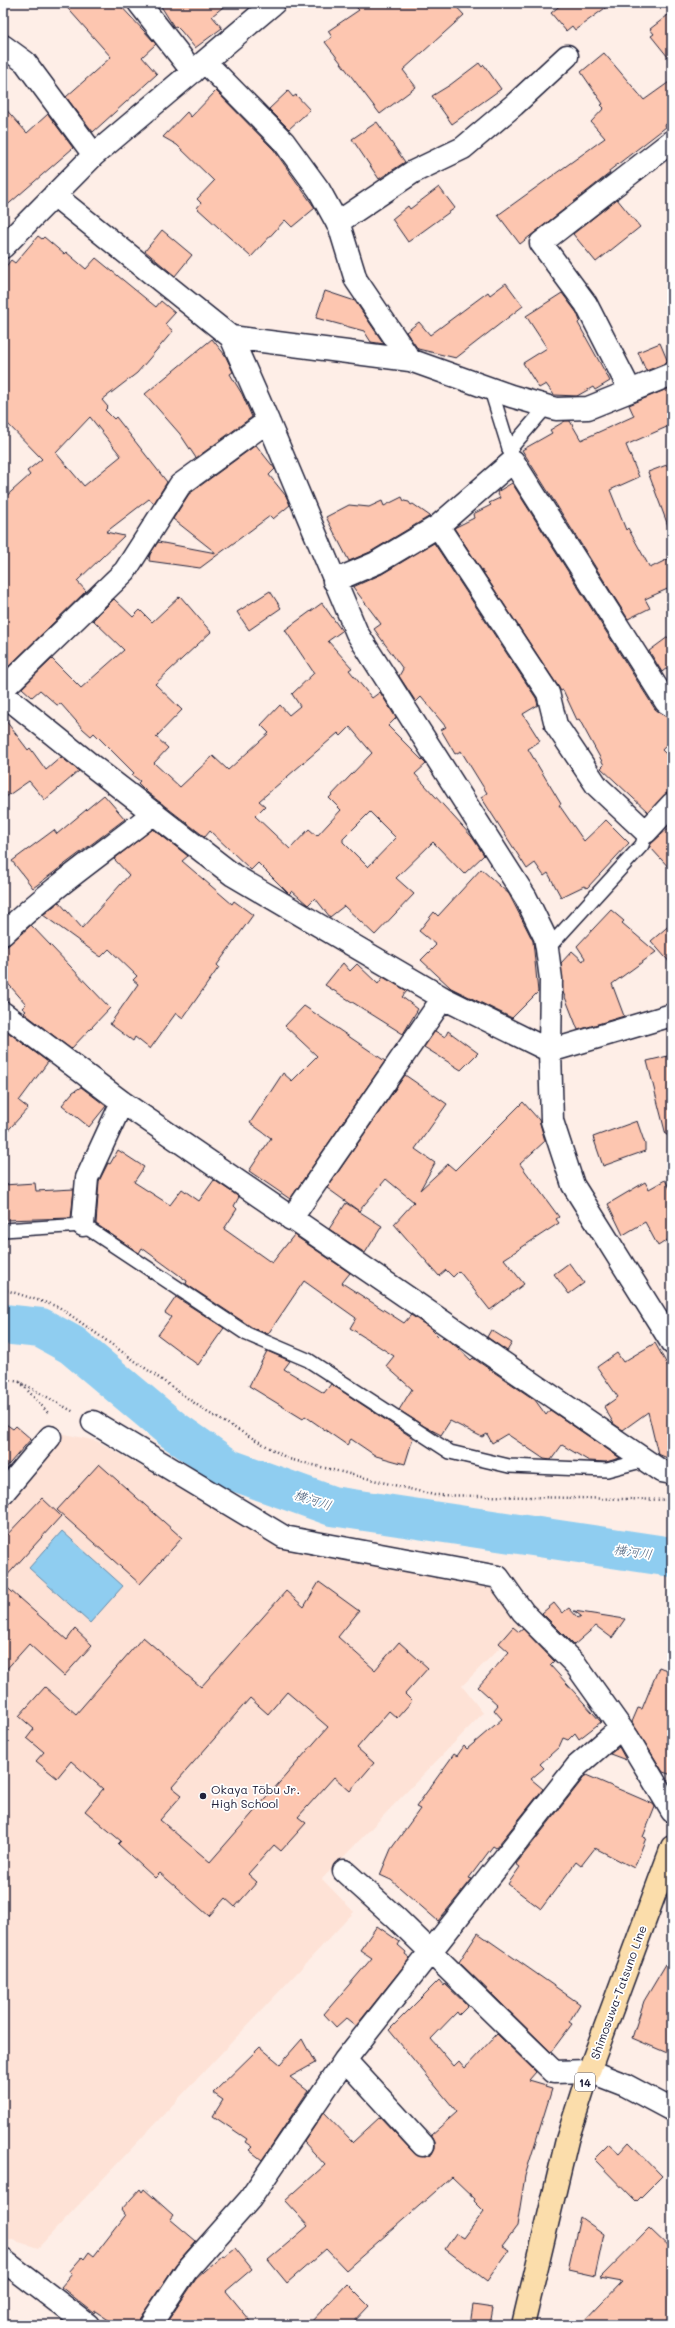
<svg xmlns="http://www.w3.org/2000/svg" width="675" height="2328" viewBox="0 0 675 2328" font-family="Mali,'Klee One',sans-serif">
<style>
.built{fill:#fee2d6}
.water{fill:#8fcdf0;stroke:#6389a8}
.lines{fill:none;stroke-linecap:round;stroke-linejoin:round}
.river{stroke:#8fcdf0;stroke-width:40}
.building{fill:#fdc6b0;stroke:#22223b;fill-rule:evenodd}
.service-casing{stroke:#22223b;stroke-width:16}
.minor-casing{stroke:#22223b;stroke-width:25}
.tertiary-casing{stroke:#22223b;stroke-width:25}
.primary-casing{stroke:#22223b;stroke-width:25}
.path{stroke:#22223b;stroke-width:2.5;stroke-dasharray:1 3;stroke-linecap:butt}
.service{stroke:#fff;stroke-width:13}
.minor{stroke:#fff;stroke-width:22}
.tertiary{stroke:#fff;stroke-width:22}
.primary{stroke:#fbddab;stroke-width:22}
.poi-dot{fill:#22223b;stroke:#fff;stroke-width:1.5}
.labels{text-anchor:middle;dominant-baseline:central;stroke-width:3.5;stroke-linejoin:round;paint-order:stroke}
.shield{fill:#fff;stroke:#646476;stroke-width:1}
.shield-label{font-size:11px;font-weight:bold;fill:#22223b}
.poi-label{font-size:12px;fill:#22223b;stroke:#fff;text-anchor:start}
.street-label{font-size:12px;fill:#22223b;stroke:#fff}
.water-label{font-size:13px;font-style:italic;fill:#485e7a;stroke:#fff}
</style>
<rect width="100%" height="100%" fill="#feeee7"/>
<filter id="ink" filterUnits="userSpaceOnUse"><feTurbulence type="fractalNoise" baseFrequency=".025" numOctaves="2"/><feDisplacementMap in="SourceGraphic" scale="8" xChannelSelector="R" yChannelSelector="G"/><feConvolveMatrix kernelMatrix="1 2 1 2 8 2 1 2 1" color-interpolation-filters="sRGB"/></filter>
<g filter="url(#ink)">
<path class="built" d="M60 1433 97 1441 279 1545 494 1585 522 1625 462 1686 483 1713 322 1879 354 1912 38 2248 3 2237V1503Z"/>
<path class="water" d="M62 1531 123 1586 90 1623 29 1568Z"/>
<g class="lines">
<path class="river" d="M3 1324 41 1328 72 1345 172 1429 229 1469 332 1506 672 1557"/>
</g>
<path class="building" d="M63 3H118L156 44 142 57 157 74 93 132 66 97 111 57Z
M159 3H228L212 16 222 28 195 48 181 31 176 26 174 27Z
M352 3H453L464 15 403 70 416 87 380 114 325 42 332 37 328 31 359 10Z
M563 3H612L575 30 572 26 566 31 551 13Z
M672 12V62L651 36 654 34 650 29Z
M604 53 644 100 672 80V119L665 125 666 127 609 171 610 173 520 244 498 215 605 138 591 122 604 108 601 105 603 104 581 72Z
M479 63 482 67 484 65 501 89 452 124 432 96 450 85Z
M216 91 274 150 315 208 292 227 285 220 251 257 197 208 201 203 197 199 214 181 177 145 163 137 187 112 191 117Z
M288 91 293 97 296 95 310 110 289 129 269 109Z
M3 106 27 133 48 114 73 148 3 209Z
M377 122 405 162 379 179 352 139Z
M439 187 455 208 408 242 392 219 408 206 410 209Z
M617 199 640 227 596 262 573 234Z
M162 230 192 255 175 276 145 251Z
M38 236 42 239 44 237 64 254 66 252 86 269 96 258 156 307 161 301 175 313 165 324 173 331 137 373 102 400 108 407 105 410 114 419 116 417 167 482 154 503 149 499 106 532 124 536 77 581 86 591 5 670 3 668V499L30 475 27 471 42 459 3 419V270L11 260 15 263ZM90 417 121 456 84 486 56 453Z
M506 283 523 306 456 358 418 349 406 332 419 322 430 335 488 292 490 295Z
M325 291 355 301 384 344 371 342 364 331 316 318Z
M562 293 577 313 580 321 578 323 610 381 595 390 593 387 577 396 554 395 546 384 539 388 523 363 547 348 526 316Z
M212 339 225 355 233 372 230 374 242 394 252 417 196 458 180 434 145 394Z
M660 343 668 362 646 371 638 352Z
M672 387V432L669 426 626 445 639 477 610 490 626 530 628 528 650 568 672 557V587L645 599 650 608 628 619 522 450 552 433 550 430 565 421H570L581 440 634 416 629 405Z
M256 445 275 469 269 475 286 496 290 505 273 519 270 516 200 568 149 561 150 554 158 542 216 553 173 519 189 494Z
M672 463V531H670L648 472Z
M512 483 655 709 665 716 672 718V739L662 750 672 760V789L648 812 601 768 604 765 579 719 577 720 563 690 561 691 454 528 474 518 473 514 491 505 489 503 500 498 497 492Z
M402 497 404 501 409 502 411 505 413 504 430 516 370 552 349 561 326 517 349 505 369 507 382 501 384 506Z
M434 543 536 698 538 705 523 714 540 741 528 749 561 804 559 805 584 841 606 820 629 843 587 888 584 886 561 897 548 873 544 876 535 863 527 869 481 797 487 793 461 751 455 754 441 730 446 727 421 697 416 702 399 676 403 669 374 629 381 624 353 587 382 574Z
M270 591 281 608 249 630 237 612Z
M180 596 211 632 155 684 182 710 156 737 168 748 154 763 180 787 213 756 228 770 269 733 261 725 280 705 289 715 300 706 292 694 314 673 285 630 322 603 342 631 328 641 352 668 349 670 372 698 380 692 396 718 388 726 426 764 415 774 472 837 484 855 464 874 433 842 396 878 414 894 375 935 344 906 330 917 315 898 308 905 292 891 289 894 258 863 251 870 210 831 205 837 148 793 138 783 140 781 132 775 134 773 94 733 91 736 83 729 61 704 57 705 40 690 32 697 22 688 52 659 81 688 124 650 93 620 114 599 133 617 140 610 152 622ZM350 727 372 753 329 798 341 810 317 836 309 829 290 849 255 816 265 806 259 801 338 733 341 736ZM370 812 396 838 368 867 343 842V839Z
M672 634V664L662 672 649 651Z
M3 717 28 750 30 748 46 770 61 757 79 771 45 800 29 781 3 799Z
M104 795 125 819 33 888 12 861 54 830 57 834Z
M672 825V871L650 847 651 844Z
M153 829 188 856 182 861 232 904 234 901 253 915 217 965 219 967 183 1018 176 1013 150 1049 135 1037 133 1041 110 1024 138 984 133 980 137 976 109 949 101 957 43 915 59 902 82 928 129 875 114 859Z
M481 869 509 894 533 941 538 992 512 1018 451 988 421 960 436 945 419 931 434 912 438 916Z
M611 910 624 921 622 923 656 952 612 984 624 1016 578 1030 563 992 561 963 572 951 583 961 585 958 577 946Z
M672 923V965L651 941Z
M31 925 110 1008 71 1049 24 1013 26 1011 22 1008 26 1004 3 978V950Z
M343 963 350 971 357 964 378 984 383 977 407 991 402 997 418 1009 403 1034 325 985Z
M304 1006 385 1061 290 1199 249 1171 271 1138 250 1123 283 1073 292 1081 317 1056 285 1026Z
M435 1031 445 1037 448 1031 478 1053 461 1070 424 1047Z
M9 1033 48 1062 19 1101 28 1108 3 1136V1040Z
M672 1055V1134L666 1135 647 1061Z
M405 1075 447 1104 415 1149 435 1163 420 1190 448 1164 455 1170 523 1102 539 1120 545 1141 520 1164 559 1217 556 1219 559 1223 504 1259 524 1284 490 1310 459 1271 453 1277 446 1270 439 1276 394 1224 414 1202 386 1179 359 1211 327 1188Z
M81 1087 106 1106 89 1127 62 1105 73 1092Z
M637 1121 645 1144V1151L603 1166 593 1137Z
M118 1150 144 1167 134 1182 170 1205 182 1189 199 1201 214 1180 239 1197 234 1206 237 1209 224 1229 272 1263 294 1235 350 1273 342 1283 404 1323 411 1315 430 1328 441 1339 443 1337 457 1347 471 1360 473 1358 535 1400 546 1415 550 1410 620 1458 606 1462 589 1461 562 1445 551 1460 544 1459 507 1434 492 1443 487 1434 482 1437 450 1421 441 1435 424 1426 399 1410 412 1389 386 1366 394 1356 350 1328 356 1318 304 1281 268 1334 253 1328 186 1284 187 1281 142 1248 139 1253 96 1224 99 1181 108 1163 110 1164Z
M665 1180 672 1192V1237L658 1246 645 1222 623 1235 608 1204 645 1182 649 1189Z
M35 1183 36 1191 74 1189 71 1218 3 1220V1185Z
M346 1203 382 1226 365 1253 329 1229Z
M569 1263 584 1283 569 1294 554 1274Z
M176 1297 224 1328 198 1365 158 1335 171 1317 165 1313Z
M491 1330 512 1343 507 1351 487 1337Z
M655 1343 672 1373V1460L658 1454 648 1412 623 1430 614 1424 604 1407 618 1397 597 1367 617 1353 623 1362Z
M267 1351 290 1361 284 1369 324 1393 331 1384 413 1438 405 1464 376 1456 351 1439 347 1445 305 1416 303 1419 249 1386Z
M3 1422 13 1429 16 1426 31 1439 3 1471Z
M99 1464 182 1538 140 1584 57 1510Z
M42 1498 61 1516 3 1580V1539Z
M319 1582 359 1611 338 1637 375 1670 399 1642 428 1668 405 1694 412 1701 397 1718 389 1711 357 1748 374 1763 350 1791 334 1777 298 1817 306 1823 281 1851 274 1845 248 1874 257 1882 235 1907 225 1898 209 1916 160 1873 155 1878 118 1844 121 1841 85 1811 103 1789 71 1761 57 1778 36 1761 44 1752 27 1738 34 1729 19 1716 45 1687 76 1714 143 1637 201 1687 286 1591 304 1607ZM287 1692 328 1727 210 1862 160 1820 182 1795 172 1787 250 1698 268 1714Z
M3 1584 67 1640 75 1629 92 1645 64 1676 29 1644 3 1673Z
M554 1603 562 1613 569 1608 578 1618 581 1616 574 1611 625 1619 612 1638 596 1626 574 1645 542 1613Z
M513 1627 519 1632 523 1629 554 1661 550 1665 601 1722 579 1739 575 1733 568 1740 563 1738 559 1747 540 1764 544 1768 531 1779 543 1789 496 1848 493 1846 469 1878 472 1879 438 1921 391 1880 380 1875 391 1849 420 1809 416 1807 454 1754 457 1756 464 1746 467 1749 502 1719 494 1710 498 1705 478 1687 509 1652 499 1643Z
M659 1667 672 1672V1775L663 1772 632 1722 638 1708 642 1709Z
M619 1747 626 1760 610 1754Z
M586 1775 653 1804 655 1807 643 1837 646 1838 634 1868 595 1848 581 1866 576 1862 541 1909 508 1884 520 1867 516 1864Z
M377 1926 400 1942 398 1945 406 1952 405 1954 410 1958 356 2026 346 2018 336 2027 324 2014 372 1958 360 1950Z
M478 1933 580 2004 569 2022 572 2024 551 2052 459 1962Z
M672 1954V2055L632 2038 644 2001Z
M439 1980 444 1986 445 1984 468 2006 459 2015 457 2012 431 2039 454 2066 459 2061 465 2068 497 2034 536 2072 529 2080 546 2085 545 2087 552 2089 525 2176 517 2226 502 2246 509 2250 487 2281 445 2249 456 2233 464 2238 484 2211 474 2201 475 2199 452 2177 346 2270 326 2249 287 2283 268 2260 308 2226 285 2201 325 2165 304 2142 324 2112 353 2142 380 2117 414 2153 425 2157 432 2154 435 2148V2142L431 2135 457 2112 389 2030Z
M302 2039 315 2063 290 2077 308 2091 262 2160 249 2150 252 2147 245 2142 247 2139 213 2116 223 2100 213 2093 260 2047 280 2064Z
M629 2142 662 2176 636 2202 594 2159 609 2144 619 2153Z
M140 2189 142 2192 144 2189 173 2215 170 2219 196 2241 176 2264 140 2318 138 2325H116L95 2311 94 2313 61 2287 72 2274 69 2272 82 2257 84 2259 89 2252 94 2256 125 2216 121 2210Z
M580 2217 604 2234 595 2276 568 2270Z
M649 2228 672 2250V2325H581L622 2282 600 2278Z
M235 2248 252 2269 226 2291 254 2325H165L196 2279 223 2255 225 2256Z
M347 2284 369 2306 351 2325H308Z
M473 2305 493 2308 490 2325H470Z"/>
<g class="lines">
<g class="service-casing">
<path id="service" d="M490 387 513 461
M509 450 547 406
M547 949 642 845 646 832
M3 1230 83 1225 247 1334 308 1360 450 1452 509 1466 607 1470 645 1460"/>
</g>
<g class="minor-casing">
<path id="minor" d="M139 3 193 72
M3 46 25 62 94 155
M205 62 284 142 319 190 340 228 356 280 410 360
M54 195 231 337 268 421 357 633 526 898 545 937 547 949 551 979 550 1051 672 1015
M337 223 413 172 463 148 514 105 567 56
M3 247 94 155 274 3
M231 337 410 360 511 396 556 409 588 408 672 374
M630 390 586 304 541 243 672 141
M334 581 376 563 438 526
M3 689 125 571 180 485 268 421
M3 694 91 765 233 875 443 998 550 1051 552 1121 573 1185 672 1343
M672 706 666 702 513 461 438 526 548 693 556 725 597 786 646 832 672 804
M3 934C49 890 103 853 154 813
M3 1013 122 1102 661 1471 672 1473
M291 1219 443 998
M83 1225 87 1178 122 1102
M93 1422 284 1537 498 1577 523 1612 576 1665 628 1738 672 1811
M3 1493 50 1437
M344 1871 396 1918 554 2072 589 2071
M345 2060 423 2145
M3 2260 88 2325
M150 2325 186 2271 250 2199 345 2060 577 1766 621 1728"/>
</g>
<g class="tertiary-casing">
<path id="tertiary" d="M589 2071 625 2085 672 2110"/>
</g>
<g class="primary-casing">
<path id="primary" d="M523 2325 567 2140 589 2071 672 1847"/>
</g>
<path class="path" d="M3 1289 59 1307 207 1412 289 1459 434 1495 672 1500
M3 1379 20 1382 74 1412
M20 1382 49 1414"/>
<use href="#service" class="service"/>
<use href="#minor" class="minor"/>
<use href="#tertiary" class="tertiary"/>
<use href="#primary" class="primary"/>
</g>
</g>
<circle class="poi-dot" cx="203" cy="1796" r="4"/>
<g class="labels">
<rect class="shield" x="575" y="2073" width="20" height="18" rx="3"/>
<g class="shield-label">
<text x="585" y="2082">14</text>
</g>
<g class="poi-label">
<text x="211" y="1789">Okaya Tōbu Jr.<tspan x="211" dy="14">High School</tspan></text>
</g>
<g class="street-label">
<text transform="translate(618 1992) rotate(-70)">Shimosuwa-Tatsuno Line</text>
</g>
<g class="water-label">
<text transform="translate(313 1499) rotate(18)">横河川</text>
<text transform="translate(633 1551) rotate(8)">横河川</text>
</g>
</g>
<rect width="675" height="2328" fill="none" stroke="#fff" stroke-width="16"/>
<rect x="8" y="8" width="659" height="2312" fill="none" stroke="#22223b" stroke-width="1.5" filter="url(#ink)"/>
</svg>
